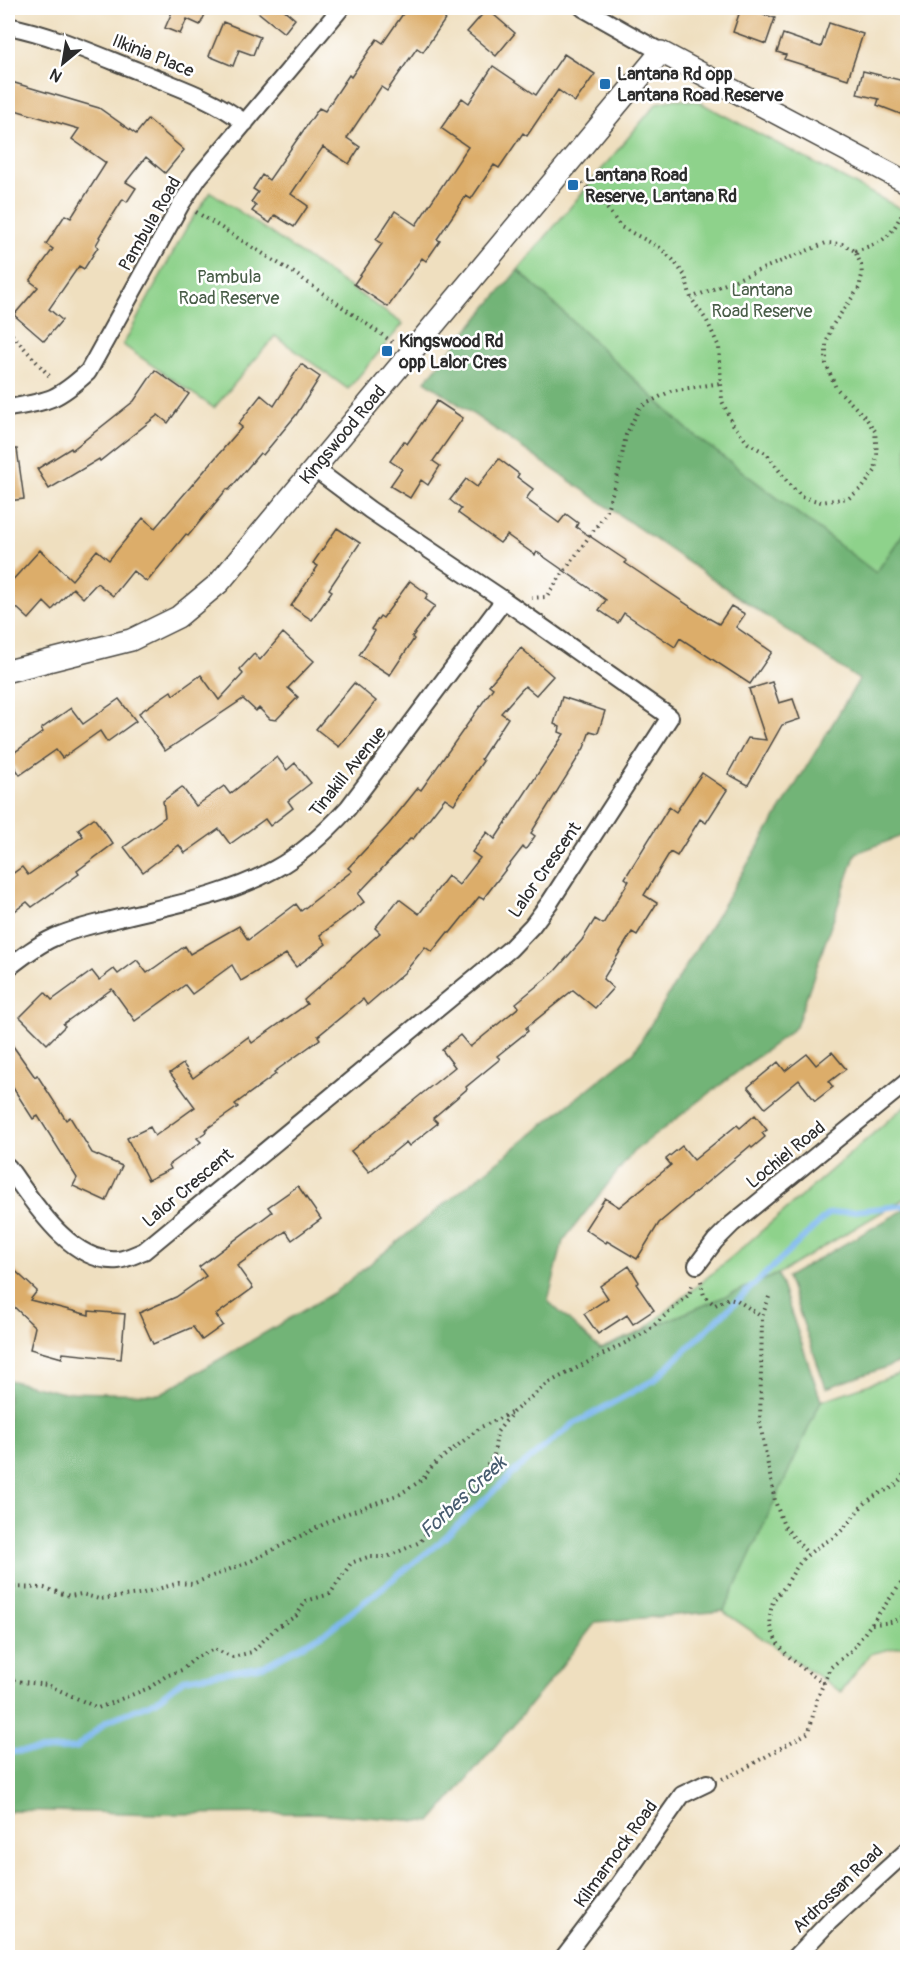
<svg xmlns="http://www.w3.org/2000/svg" width="915" height="1965" viewBox="0 0 915 1965" font-family="Pangolin,sans-serif">
<style>
.green{fill:#8ed28b;stroke:#5c7e5b;stroke-width:1.5}
.forest{fill:#72b477;stroke:#4e7051;stroke-width:1.5}
.lines{fill:none;stroke-linecap:round;stroke-linejoin:round}
.stream{stroke:#7cb7ee;stroke-width:6}
.building{fill:#dcad6b}
.minor-casing{stroke:#484641;stroke-width:20}
.tertiary-casing{stroke:#484641;stroke-width:24}
.path{stroke:#484641;stroke-width:4;stroke-dasharray:1.5 4.5;stroke-linecap:butt}
.minor{stroke:#fff;stroke-width:16}
.tertiary{stroke:#fff;stroke-width:21}
.poi-dot{fill:#1f6fb2;stroke:#fff;stroke-width:2}
.labels{text-anchor:middle;dominant-baseline:central;stroke-width:5;stroke-linejoin:round;paint-order:stroke}
.street-label{font-size:18px;fill:#2b2b2b;stroke:#fff}
.poi-label{font-size:18px;font-weight:bold;fill:#2b2b2b;stroke:#fff;text-anchor:start}
.park-label{font-size:18px;fill:#495d48;stroke:#fff}
.water-label{font-size:20px;font-style:italic;fill:#475c6f;stroke:#fff}
</style>
<rect width="100%" height="100%" fill="#fff"/>
<filter id="ink" filterUnits="userSpaceOnUse"><feTurbulence type="fractalNoise" baseFrequency=".0167" numOctaves="2"/><feDisplacementMap in="SourceGraphic" scale="12" xChannelSelector="R" yChannelSelector="G"/><feConvolveMatrix kernelMatrix="1 2 1 2 8 2 1 2 1" color-interpolation-filters="sRGB"/></filter>
<filter id="wash" filterUnits="userSpaceOnUse"><feTurbulence type="fractalNoise" baseFrequency=".008" numOctaves="4" result="noise"/><feDisplacementMap in="SourceGraphic" scale="24" xChannelSelector="R" yChannelSelector="G"/><feGaussianBlur stdDeviation="1.35" result="paint"/><feColorMatrix in="noise" values="0 0 0 0 0 0 0 0 0 0 0 0 0 0 0 0 0 1.4 0 .05"/><feComposite in="paint" operator="in"/></filter>
<g filter="url(#wash)">
<rect width="100%" height="100%" fill="#efdfbf"/>
<path class="green" d="M676 99 699 102 907 212V528L877 574 689 431 518 270 657 103Z
M211 192 403 324 348 389 275 336 214 408 123 345 188 225Z
M907 1104V1197L778 1274 821 1401 907 1371V1645L870 1654 841 1692 494 1455 734 1255Z"/>
<path class="forest" d="M518 270 689 431 876 573 907 528V834L856 853 796 1027 633 1152 563 1241 548 1301 600 1349 778 1274 821 1401 724 1611 596 1622 545 1687 431 1822 317 1813 158 1814 14 1810 8 1813V1380L60 1392 160 1394 335 1292 634 1052 859 680 425 381Z
M907 1208V1360L826 1388 787 1277Z"/>
<g class="lines">
<path class="stream" d="M8 1749 12 1752 76 1748 107 1721 156 1701 184 1679 264 1666 325 1633 440 1542 517 1469 572 1425 654 1380 828 1214 908 1205"/>
</g>
<g id="blocks">
<path class="building" d="M163 8H208L200 25 187 19 180 34 165 28 172 12Z
M253 8H282L295 19 284 33Z
M407 8H453L423 52 417 48 387 91 381 87 347 138 360 147 349 164 323 147 291 194 308 206 294 227 275 215 270 223 252 211 256 206 251 202 258 192 253 189 262 175 269 180 319 108 325 111 349 75 351 77 377 39 383 43Z
M741 8 775 18 766 44 733 32Z
M487 9 515 33 496 56 467 32Z
M223 22 260 37 253 55 239 50 233 66 209 56Z
M829 23 863 34 848 79 784 59 786 55 777 52 783 34 821 47Z
M564 54 595 74 575 102 558 90 527 136 523 133 499 168 494 165 471 199 466 196 437 239 440 241 426 261 422 258 388 307 354 284 382 244 376 240 395 211 416 225 468 147 441 128 462 98 469 103 493 66 536 95Z
M863 71 908 82V117L877 105 879 99 857 94Z
M8 81 99 108 136 134 148 119 184 150 165 173 146 157 126 182 136 188 127 202 123 199 99 237 100 238 96 245 98 247 84 269 79 266 49 309 62 320 44 341 14 315 38 287 30 281 53 249 46 244 65 215 71 218 106 163 72 139 79 129 8 108Z
M301 364 320 377 296 415 263 455 260 453 229 490 227 489 188 536 186 534 147 582 133 571 113 596 97 583 83 598 73 588 52 610 44 602 29 619 17 608 8 618V585L40 550 72 580 97 550 109 560 143 518 155 528 242 427 238 424 261 395 274 406Z
M155 370 189 394 168 423 158 415 100 461 99 459 49 489 37 469 71 448 72 450 134 401Z
M437 401 463 418 433 461 440 466 428 485 421 480 410 498 390 486 402 469 390 461 404 441 407 444Z
M8 449H17L24 499 8 501Z
M499 459 519 474 517 477 533 489 526 499 559 523 566 514 578 523 576 527 627 561 625 563 703 615 719 624 731 606 745 614 736 627 772 652 750 684 680 638 675 647 624 613 618 623 599 610 606 600 537 552 535 555 507 535 500 543 458 513 461 509 450 500 466 479 477 487Z
M337 528 360 543 329 589 332 591 312 620 291 606 318 566 313 563Z
M410 581 428 594 425 599 435 606 412 637 414 639 390 675 359 655 375 631 371 629 380 616 383 618Z
M283 633 314 661 288 688 298 697 276 720 270 719 259 708 256 711 243 699 165 751 139 713 171 691 173 695 201 675 219 700 243 674 240 669 254 654 260 660Z
M521 648 553 676 536 695 525 686 501 713 508 718 481 759 483 761 454 804 445 798 413 839 411 838 358 894 364 902 320 935 326 944 296 967 286 954 241 981 232 965 192 994 185 985 135 1021 112 989 63 1024 65 1026 47 1044 20 1017 45 992 52 1000 92 971 99 980 114 969 118 974 137 960 147 973 185 946 190 954 239 926 248 940 296 904 301 911 352 871 348 868 389 824 418 788 421 790 493 688 489 685Z
M772 682 779 703 793 699 800 719 782 725 748 785 728 774 748 738 766 740 749 689Z
M354 683 376 701 339 747 316 729Z
M562 697 605 711 598 733 590 731 584 748 531 833 535 836 526 849 523 847 483 899 479 897 450 933 448 932 432 952 425 947 404 973 367 1005 363 999 318 1036 320 1039 274 1072 276 1074 235 1104 238 1107 205 1130 206 1132 197 1138 201 1142 169 1165 171 1169 148 1180 127 1138 150 1127 155 1136 195 1107 170 1073 183 1064 193 1078 248 1037 252 1043 307 1004 304 1000 380 933 375 928 399 899 419 914 448 876 459 885 480 858 472 852 487 832 495 839 564 734 559 732 560 727 554 724Z
M119 699 136 721 107 742 100 731 62 758 56 750 20 775 8 757 43 732 41 729 71 708 83 724Z
M277 757 287 770 295 763 311 783 288 801 293 808 270 826 265 819 230 844 219 829 185 853 179 845 143 872 124 847 165 817 163 801 182 787 196 806 224 786 230 794Z
M702 773 727 790 706 823 700 819 677 856 670 852 644 895 657 903 637 935 632 932 603 979 613 988 595 1008 573 990 526 1028 528 1031 497 1056 500 1059 466 1087 467 1089 433 1118 438 1123 409 1146 406 1142 369 1172 351 1151 455 1067 442 1050 460 1035 470 1047 519 1007 516 1003 555 971 582 940 595 919 603 924 629 881 625 878 669 807 676 812Z
M94 818 113 844 77 871 79 874 32 907 27 902 8 916V877L22 867 28 875 83 836 78 829Z
M8 1039 35 1077 37 1075 66 1120 70 1117 92 1153 122 1166 106 1201 73 1186 77 1178 38 1116 33 1119 8 1080Z
M832 1052 846 1069 829 1082 833 1087 815 1101 799 1080 765 1108 748 1087 778 1062 785 1071 807 1054 816 1065Z
M755 1115 767 1130 762 1133 765 1137 752 1148 750 1146 659 1223 637 1259 607 1241 606 1243 585 1229 605 1198 619 1207 671 1165 666 1159 682 1146 694 1160 737 1125 740 1128Z
M298 1186 321 1219 292 1240 286 1231 237 1266 253 1288 216 1315 223 1325 202 1340 193 1327 153 1344 139 1313 176 1297 206 1276 199 1267 272 1212 268 1207Z
M8 1264 37 1291 30 1300 89 1315V1311L125 1314 121 1359 63 1353 62 1358 30 1349 35 1327 8 1301Z
M629 1266 639 1282 636 1284 654 1310 633 1324 627 1315 598 1334 584 1314 608 1298 600 1286Z"/>
</g>
</g>
<g filter="url(#ink)">
<use href="#blocks" fill-opacity="0" stroke="#484641" stroke-width="1.5"/>
<g class="lines">
<g class="minor-casing">
<path id="minor" d="M583 8 661 52
M8 26C53 35 95 54 138 71 175 86 213 98 245 123
M8 408C49 401 56 401 88 372L181 204 199 177 341 8
M8 968C22 957 37 945 53 938 74 928 97 924 119 918 171 905 227 896 275 869 303 854 327 831 348 808L504 600
M8 1167C32 1200 70 1264 118 1260 127 1259 136 1254 144 1251L510 949 532 926 550 902 670 717 504 600 370 510 315 469
M697 1265 715 1241 732 1224 908 1081
M563 1958 615 1890 682 1795 707 1783
M795 1958 830 1921 908 1850"/>
</g>
<g class="tertiary-casing">
<path id="tertiary" d="M8 671 131 640 178 617 219 583 661 52 908 183"/>
</g>
<path class="path" d="M582 183 600 199 621 227 659 247 673 260 685 276 691 298 707 321 719 347 722 401 732 423 748 443 767 454 789 484 802 497 821 502 849 498 863 487 875 471 877 454 875 431 865 417 836 388 826 364V344L832 326 859 288 862 275 861 265 855 251 842 244 826 243 691 298
M196 212 294 273 395 344
M855 251C887 241 891 237 905 207
M8 330 52 379
M531 598 546 597 606 513 619 471 626 435 640 407 671 391 721 383
M701 1281 704 1296 715 1305 729 1298 737 1300 762 1317
M769 1297 762 1317 760 1424 775 1501 784 1526 808 1554
M8 1587 44 1588 70 1596 82 1594 99 1599 140 1594 179 1583 192 1584 251 1561 340 1516 400 1494 422 1480 433 1465 481 1427 513 1412
M872 1624C886 1623 898 1623 908 1612
M8 1680 48 1685 98 1708 149 1688 166 1676 182 1670 195 1658 214 1649 233 1657 252 1652 277 1627 296 1616 306 1601 330 1594 351 1563 368 1557H387L420 1542 433 1523 458 1507 489 1463 494 1455 497 1432 513 1412 548 1383 646 1332 689 1295 693 1281
M824 1683C797 1665 762 1643 772 1605 774 1597 781 1592 785 1586 793 1574 798 1562 810 1553 819 1545 831 1540 840 1532 850 1523 857 1509 868 1501 889 1484 894 1496 908 1466
M722 1779 742 1770 809 1732 817 1699 830 1668 852 1650 908 1574"/>
<use href="#minor" class="minor"/>
<use href="#tertiary" class="tertiary"/>
</g>
</g>
<g class="poi-dot">
<rect x="599" y="78" width="12" height="12" rx="3"/>
<rect x="567" y="179" width="12" height="12" rx="3"/>
<rect x="381" y="345" width="12" height="12" rx="3"/>
</g>
<g class="labels">
<g class="street-label">
<text transform="translate(153 56) rotate(22)">Ilkinia Place</text>
<text transform="translate(150 224) rotate(-60)">Pambula Road</text>
<text transform="translate(343 435) rotate(-50)">Kingswood Road</text>
<text transform="translate(348 772) rotate(-51)">Tinakill Avenue</text>
<text transform="translate(545 870) rotate(-55)">Lalor Crescent</text>
<text transform="translate(786 1155) rotate(-39)">Lochiel Road</text>
<text transform="translate(188 1188) rotate(-40)">Lalor Crescent</text>
<text transform="translate(616 1854) rotate(-54)">Kilmarnock Road</text>
<text transform="translate(838 1889) rotate(-44)">Ardrossan Road</text>
</g>
<g class="poi-label">
<text x="617" y="74">Lantana Rd opp<tspan x="617" dy="21">Lantana Road Reserve</tspan></text>
<text x="585" y="175">Lantana Road<tspan x="585" dy="21">Reserve, Lantana Rd</tspan></text>
<text x="399" y="341">Kingswood Rd<tspan x="399" dy="21">opp Lalor Cres</tspan></text>
</g>
<g class="park-label">
<text x="229" y="277">Pambula<tspan x="229" dy="21">Road Reserve</tspan></text>
<text x="762" y="290">Lantana<tspan x="762" dy="21">Road Reserve</tspan></text>
</g>
<g class="water-label">
<text transform="translate(463 1497) rotate(-43)">Forbes Creek</text>
</g>
</g>
<rect width="915" height="1965" fill="none" stroke="#fff" stroke-width="30"/>
<g transform="translate(63 63) rotate(210)" stroke="#ffffff" stroke-width="4.5" paint-order="stroke">
<path d="M0-4.5L10 22L0 15L-10 22Z" fill="#2b2b2b"/>
<text y="-9" font-size="16" font-weight="bold" text-anchor="middle" fill="#2b2b2b">N</text>
</g>
</svg>
